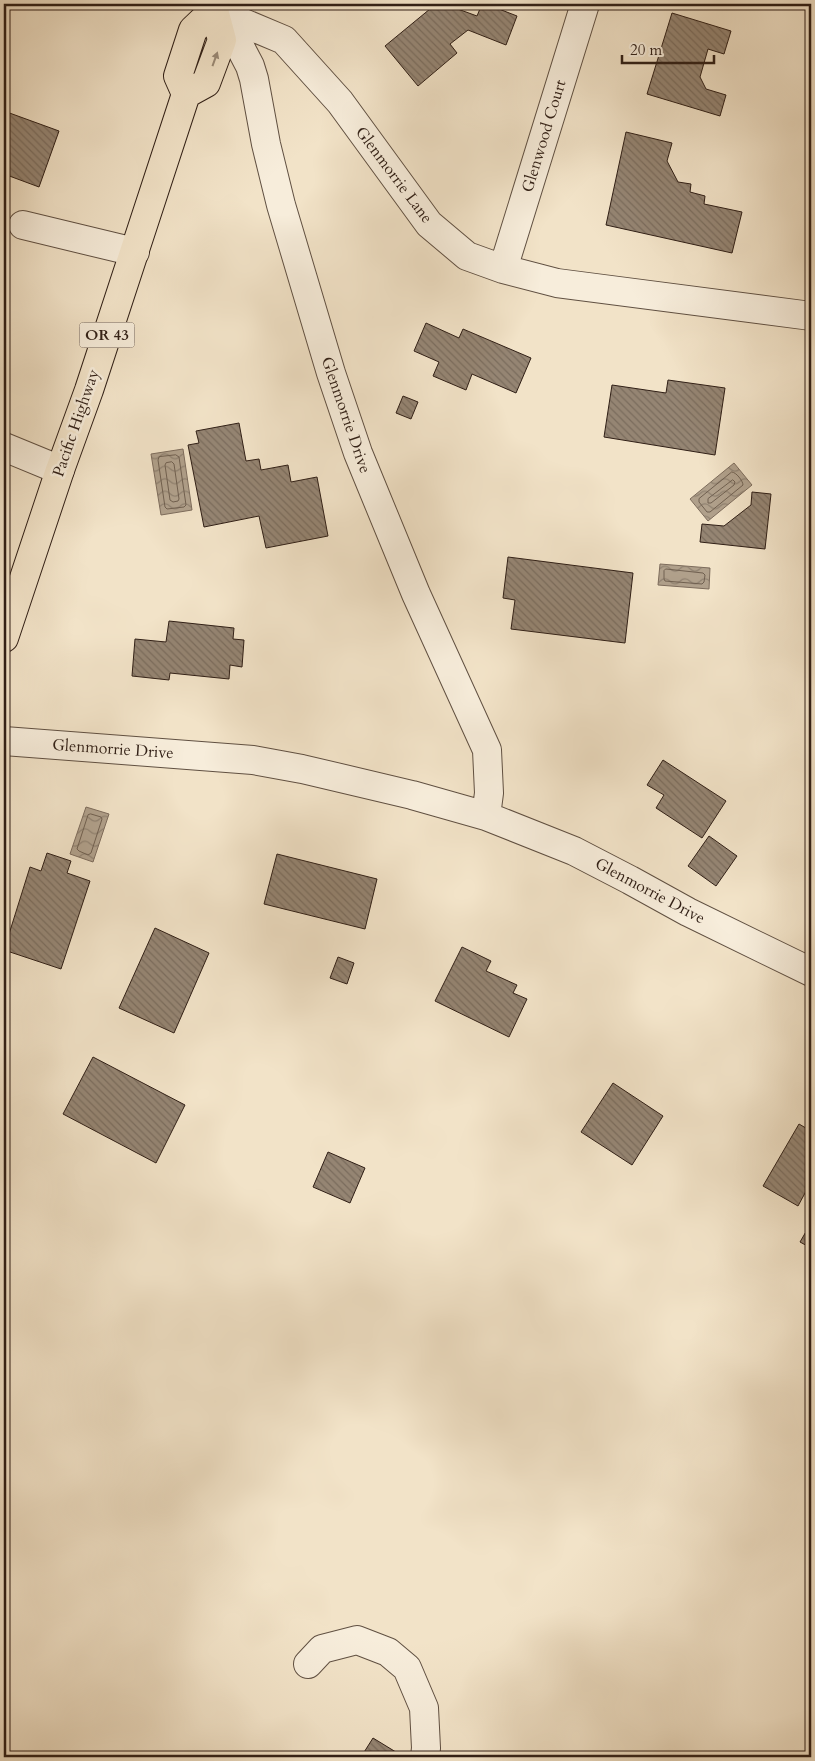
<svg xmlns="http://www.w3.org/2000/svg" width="815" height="1761" viewBox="0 0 815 1761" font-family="Cardo,serif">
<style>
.water{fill:url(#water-waves);stroke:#7d6c5c}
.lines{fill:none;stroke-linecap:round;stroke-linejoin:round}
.shore{stroke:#706050;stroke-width:1}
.building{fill:url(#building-back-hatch);stroke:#301f16}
.minor-casing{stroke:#605042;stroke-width:30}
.major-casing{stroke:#301f16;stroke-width:30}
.minor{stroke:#f7eddb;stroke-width:28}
.major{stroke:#f2e3c8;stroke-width:28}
.oneway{fill:#9b8b78}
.labels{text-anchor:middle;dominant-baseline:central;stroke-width:5;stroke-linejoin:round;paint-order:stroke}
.shield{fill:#f7eddb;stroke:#6c5d51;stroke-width:1}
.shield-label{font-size:15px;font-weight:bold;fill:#301f16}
.street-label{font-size:16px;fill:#301f16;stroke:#f7eddb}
</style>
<defs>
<pattern id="water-waves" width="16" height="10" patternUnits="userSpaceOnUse" patternTransform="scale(1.25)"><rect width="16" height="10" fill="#b0a08b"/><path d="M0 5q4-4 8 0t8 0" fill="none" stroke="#908271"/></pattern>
<pattern id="building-back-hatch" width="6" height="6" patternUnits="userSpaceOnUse" patternTransform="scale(1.25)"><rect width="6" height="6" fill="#958573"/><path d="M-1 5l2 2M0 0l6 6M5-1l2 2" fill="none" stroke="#7a6c5d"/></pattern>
</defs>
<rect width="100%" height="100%" fill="#f2e3c8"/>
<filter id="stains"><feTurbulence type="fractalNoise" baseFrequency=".004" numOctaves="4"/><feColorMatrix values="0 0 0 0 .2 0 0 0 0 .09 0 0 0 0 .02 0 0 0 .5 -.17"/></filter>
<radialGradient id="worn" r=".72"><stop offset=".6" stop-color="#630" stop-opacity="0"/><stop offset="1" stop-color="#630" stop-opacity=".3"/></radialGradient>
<path class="water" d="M183 449 192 510 161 515 151 454Z
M734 463 752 485 708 521 690 499Z
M660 564 710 568 709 589 658 585Z
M86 807 109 814 93 862 70 854Z"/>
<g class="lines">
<path class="shore" d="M176 455 179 457 186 505 184 507 167 509 165 507 158 460 159 457Z
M172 462 174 464 179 499 178 501 173 502 170 500 165 465 166 463Z
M732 472C736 472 743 481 743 485L710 512H707L699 502V499Z
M733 480 735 482 734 485 711 503H708V499Z
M666 569 703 573 705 575 704 582 702 584 665 581 664 579V571Z
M91 814 101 817 102 819 91 853 88 855 79 851 77 849 88 815Z"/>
</g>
<path class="building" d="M436 4H444L477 16 482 4H486L517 16 506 45 468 30 450 44 457 53 418 86 385 46Z
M672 13 731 31 724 54 708 49 700 77 706 89 726 95 720 116 647 94Z
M4 111 59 131 39 187 4 174Z
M626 132 672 143 667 161 678 182 691 184 690 192 705 196 704 204 742 212 732 253 606 225Z
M426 323 459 338 463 329 531 358 516 393 472 374 466 390 433 376 439 362 414 351Z
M668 380 725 388 715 455 604 437 612 385 666 393Z
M403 396 418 402 411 419 396 413Z
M239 423 246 461 259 459 261 470 288 465 291 482 317 477 328 536 266 548 259 516 204 527 188 445 199 443 196 431Z
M752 492 771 494 765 549 700 542 702 524 724 526 751 505Z
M508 557 633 573 625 643 511 629 515 600 503 598Z
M169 621 234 628 233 639 244 640 242 667 230 665 229 679 170 673 169 680 132 676 135 639 166 642Z
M663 760 726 801 702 838 656 808 664 795 647 785Z
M709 836 737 856 716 886 688 866Z
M47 853 71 861 67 873 90 881 61 969 4 950 30 867 41 871Z
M277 854 377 879 365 929 264 904Z
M155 928 209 953 174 1033 119 1008Z
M462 947 491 961 486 971 517 985 513 993 527 999 509 1037 435 1001Z
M338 957 354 963 347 984 330 978Z
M93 1057 185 1105 156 1163 63 1114Z
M613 1083 663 1116 632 1165 581 1132Z
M799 1124 811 1131V1182L798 1206 763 1186Z
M328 1152 365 1168 350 1203 313 1187Z
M811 1223V1248L800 1242Z
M373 1738 404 1757H361Z"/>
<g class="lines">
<g class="minor-casing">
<path id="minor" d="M214 10 238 43 250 66 254 79 266 144 281 205 331 373 358 453 416 594 487 750 489 793 486 816
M215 11 284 40 340 102 429 224 467 256 503 269 557 283 811 316
M23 225 135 252
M503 269 585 4
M4 447 60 470
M4 741 253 760 302 769 412 795 486 816 574 851 630 880 688 912 811 972
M308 1664 322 1649 357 1640 388 1652 407 1668 424 1708 426 1748 425 1757"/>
</g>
<g class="major-casing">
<path id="major" d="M186 94 178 76 193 30 214 10 216 4
M4 638 60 470 89 390 186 94 206 83 222 40 214 10"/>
</g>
<use href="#minor" class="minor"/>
<use href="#major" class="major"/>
</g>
<defs><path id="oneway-solid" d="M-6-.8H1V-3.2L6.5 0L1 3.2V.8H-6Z" transform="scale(1.25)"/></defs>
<use class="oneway" href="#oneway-solid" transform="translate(215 59) rotate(-70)"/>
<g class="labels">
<rect class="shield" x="79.5" y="322.5" width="55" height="25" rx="4"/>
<g class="shield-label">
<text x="107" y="335">OR 43</text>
</g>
<g class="street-label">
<text transform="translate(544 136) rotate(-73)">Glenwood Court</text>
<text transform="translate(394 175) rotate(53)">Glenmorrie Lane</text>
<text transform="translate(346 415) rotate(71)">Glenmorrie Drive</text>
<text transform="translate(76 423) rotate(-71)">Pacific Highway</text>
<text transform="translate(113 749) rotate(4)">Glenmorrie Drive</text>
<text transform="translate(650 891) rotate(28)">Glenmorrie Drive</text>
</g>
</g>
<rect width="815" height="1761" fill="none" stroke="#f2e3c8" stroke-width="20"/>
<rect x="5" y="5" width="805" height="1751" fill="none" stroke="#301f16" stroke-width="2.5"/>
<rect x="10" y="10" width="795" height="1741" fill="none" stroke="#301f16"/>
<path d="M622 55v8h92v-8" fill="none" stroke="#301f16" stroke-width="2.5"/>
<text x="630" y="55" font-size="15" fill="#301f16" stroke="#f7eddb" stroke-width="4" paint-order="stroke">20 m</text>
<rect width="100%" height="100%" filter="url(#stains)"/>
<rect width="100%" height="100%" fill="url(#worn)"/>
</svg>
